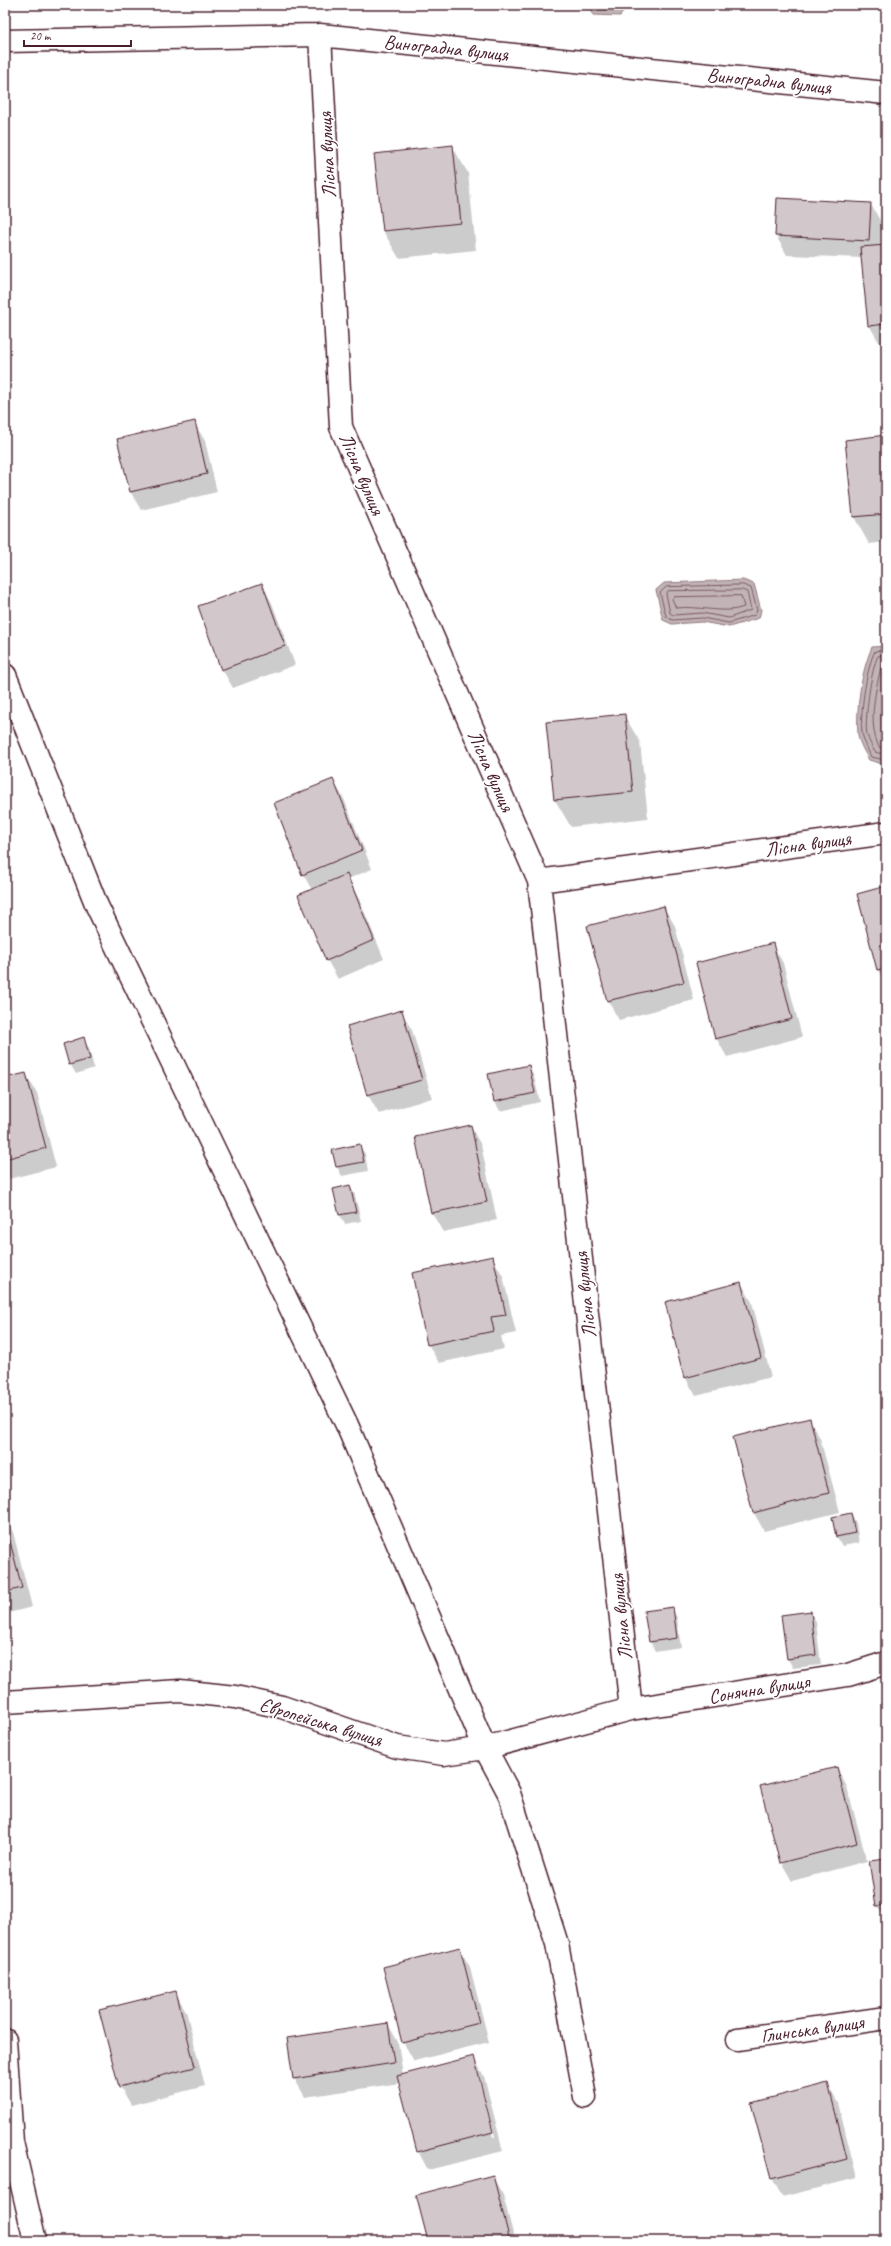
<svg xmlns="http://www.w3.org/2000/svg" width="891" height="2246" viewBox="0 0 891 2246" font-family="Caveat,sans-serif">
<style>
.water{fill:#c1b3b6;stroke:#91787e}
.shadow{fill:#0003;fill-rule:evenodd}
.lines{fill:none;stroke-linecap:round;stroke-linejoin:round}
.shore{stroke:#7a5a63;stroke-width:1}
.building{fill:#d2c7cb;stroke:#4a1f2b}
.minor-casing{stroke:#4a1f2b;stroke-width:25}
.minor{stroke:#fff;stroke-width:22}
.labels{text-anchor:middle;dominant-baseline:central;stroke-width:3.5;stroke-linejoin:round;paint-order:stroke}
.street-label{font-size:20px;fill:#4a1f2b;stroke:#fff}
</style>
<rect width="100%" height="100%" fill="#fff"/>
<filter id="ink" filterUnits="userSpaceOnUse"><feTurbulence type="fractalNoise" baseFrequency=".025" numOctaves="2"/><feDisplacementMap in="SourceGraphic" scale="8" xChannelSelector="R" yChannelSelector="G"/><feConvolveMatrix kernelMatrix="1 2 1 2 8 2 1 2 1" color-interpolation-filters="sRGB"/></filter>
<g filter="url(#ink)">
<path class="water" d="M587 5H628L620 16 593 15Z
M743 580 754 584 761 610 759 618 729 627 702 622 672 624 663 620 656 590 664 583Z
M886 646V765L869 760C865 753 859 743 858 735 856 708 861 672 872 647Z"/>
<path class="shadow" d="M452 146 468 173 476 250 399 258 383 231 375 154Z
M870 203 881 222 880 246H886V343L880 344 869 325 862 258 787 255 776 236Z
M194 422 205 441 217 492 141 510 130 491Z
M886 436V542L869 544 854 517Z
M262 584 272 603 295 665 233 688 222 669Z
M624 715 640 742 648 818 571 827 555 800 547 723Z
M333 780 344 799 372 869 348 879 357 894 384 959 338 979 327 960 312 890 303 874Z
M886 888V984L878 970Z
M664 907 675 926 694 1000 619 1020 608 1001 589 927Z
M772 944 783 963 802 1037 727 1057 716 1038Z
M401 1011 412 1030 432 1098 379 1114 368 1095 348 1026Z
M83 1039 89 1048 94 1068 76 1074 70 1064Z
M528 1066 534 1076 540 1102 500 1111 495 1102 489 1074Z
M26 1074 37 1093 56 1167 5 1180V1079Z
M470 1126 481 1145 497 1220 443 1232 432 1213 416 1138Z
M359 1145 365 1154 368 1171 342 1176 337 1167 333 1151Z
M350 1186 355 1195 361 1221 345 1224 340 1215 334 1189Z
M492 1257 503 1276 516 1333 501 1336 504 1349 439 1363 428 1344Z
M741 1283 752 1302 771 1377 696 1396 685 1377Z
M809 1419 820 1438 840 1512 764 1531 754 1513Z
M850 1514 856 1523 859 1543 842 1546 837 1537Z
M5 1519 13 1532 32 1607 5 1614Z
M672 1608 677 1618 681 1647 655 1651 650 1641Z
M810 1612 816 1622 821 1665 793 1668 788 1659Z
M837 1768 847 1787 867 1861 792 1881 781 1862Z
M886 1860V1915H883L877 1906 870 1862Z
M459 1948 470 1967 489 2042 414 2061 403 2042Z
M175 1992 186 2011 205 2086 131 2105 120 2086Z
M388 2024 398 2042 403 2076 473 2057 484 2076 503 2151 428 2170 418 2151 400 2083 305 2097 294 2078ZM478 2076H480L495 2137H493Z
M827 2084 838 2103 857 2178 782 2197 772 2178Z
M492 2176 503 2195 515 2241H429Z"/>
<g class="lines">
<path class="shore" d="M743 585 751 588 757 610 755 615 729 623 702 618 672 620 666 616 660 593 666 587Z
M742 590 747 592 751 610 729 618 702 613 673 615 670 613 666 594 668 591Z
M741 596 744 607C724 615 699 605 676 608L672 599 674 597Z
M886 650 875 651C867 665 858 721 863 737 865 743 868 750 871 757L886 760
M886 655 878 656C871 668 864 722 867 735 869 741 872 747 875 752L886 755
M886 661 882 663C876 689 867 722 879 747L886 749"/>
</g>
<path class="building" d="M453 145 461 223 383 231 374 154Z
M777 198 871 203 869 241 775 236Z
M886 245V324L868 326 860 247Z
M195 421 207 474 130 492 117 439Z
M886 435V514L853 517 845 440Z
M262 583 285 646 221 670 198 606Z
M625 714 633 792 554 800 546 722Z
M333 779 362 850 302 875 274 803Z
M347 874 374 940 326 961 298 895Z
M886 886V968L877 970 857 894Z
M664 906 684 982 607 1001 587 926Z
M773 943 792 1019 715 1039 696 963Z
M402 1010 422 1080 367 1095 347 1026Z
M84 1037 90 1059 69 1065 63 1044Z
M529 1065 535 1093 494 1102 488 1074Z
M26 1073 46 1148 5 1159V1078Z
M471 1125 487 1202 431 1213 415 1137Z
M360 1144 364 1162 336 1167 332 1150Z
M350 1185 356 1212 339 1215 333 1189Z
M493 1256 506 1315 491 1317 494 1331 427 1345 412 1273Z
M741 1282 761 1358 684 1378 665 1302Z
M810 1418 829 1493 753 1513 733 1437Z
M851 1513 855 1533 836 1537 832 1517Z
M5 1522 22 1588 5 1592Z
M673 1607 677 1638 649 1642 644 1611Z
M811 1611 816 1655 787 1659 781 1615Z
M837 1767 857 1843 780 1863 760 1786Z
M886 1859V1905L876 1906 869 1861Z
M460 1947 479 2023 402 2043 383 1967Z
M176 1991 195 2067 119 2087 99 2010Z
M388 2023 394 2063 293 2079 287 2038Z
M474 2056 493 2132 417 2152 397 2076Z
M828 2083 847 2159 771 2179 751 2103Z
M493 2175 510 2241H428L416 2195Z"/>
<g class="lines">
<g class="minor-casing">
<path id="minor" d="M320 35 341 427 539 881 631 1709
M5 41 320 35 886 93
M5 675 97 906 347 1425 485 1748 509 1793 557 1944 585 2097
M539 881 886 833
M5 1702 180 1691 235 1697 282 1707 397 1747 444 1754 485 1748 631 1709 848 1675 886 1663
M738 2039 886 2018
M5 2040 12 2142 35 2241"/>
</g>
<use href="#minor" class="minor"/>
</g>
</g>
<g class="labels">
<g class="street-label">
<text transform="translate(446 48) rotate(6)">Виноградна вулиця</text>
<text transform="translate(769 81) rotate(6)">Виноградна вулиця</text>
<text transform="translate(327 155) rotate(-93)">Лісна вулиця</text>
<text transform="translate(362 474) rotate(67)">Лісна вулиця</text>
<text transform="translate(491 771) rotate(66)">Лісна вулиця</text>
<text transform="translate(808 844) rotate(-8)">Лісна вулиця</text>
<text transform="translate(585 1295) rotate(-96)">Лісна вулиця</text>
<text transform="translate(621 1617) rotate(-96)">Лісна вулиця</text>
<text transform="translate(759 1689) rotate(-9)">Сонячна вулиця</text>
<text transform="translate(321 1722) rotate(17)">Європейська вулиця</text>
<text transform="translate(812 2029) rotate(-8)">Глинська вулиця</text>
</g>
</g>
<rect width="891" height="2246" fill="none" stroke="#fff" stroke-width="20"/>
<rect x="10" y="10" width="871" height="2226" fill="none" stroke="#4a1f2b" stroke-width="1.5" filter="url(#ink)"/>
<path d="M24 40v6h107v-6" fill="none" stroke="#4a1f2b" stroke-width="2"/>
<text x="30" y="40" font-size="12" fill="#4a1f2b" stroke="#ffffff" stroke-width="3" paint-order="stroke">20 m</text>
</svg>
